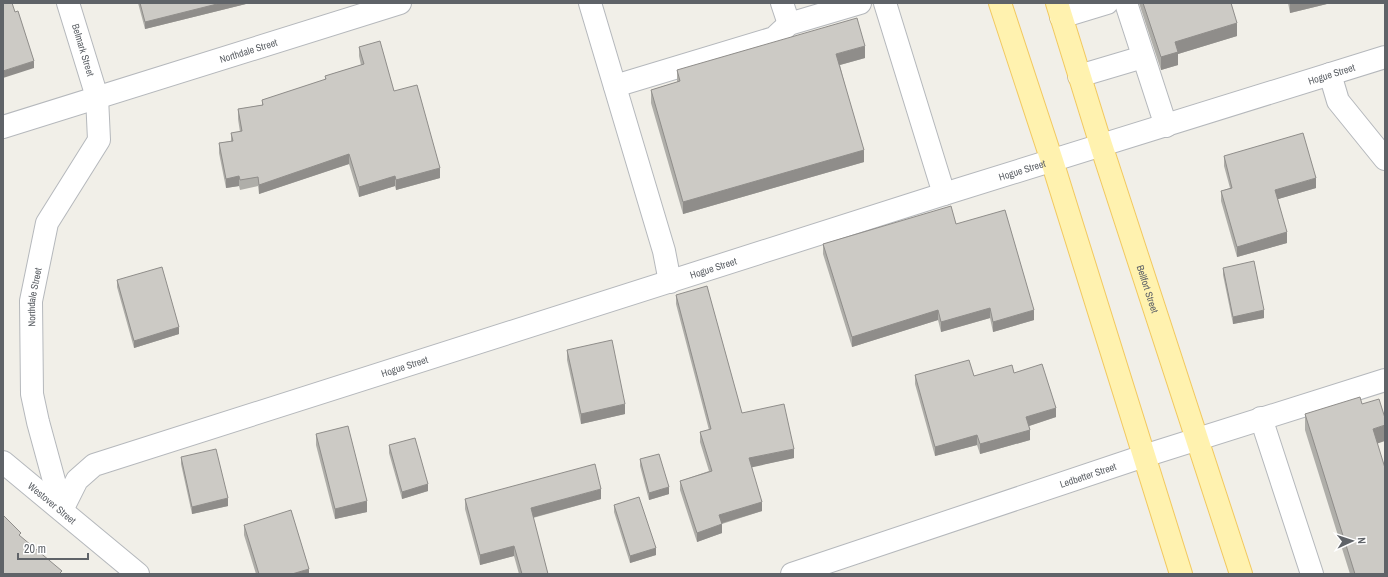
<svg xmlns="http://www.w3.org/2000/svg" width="1388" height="577" viewBox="0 0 1388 577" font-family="'Archivo Narrow',sans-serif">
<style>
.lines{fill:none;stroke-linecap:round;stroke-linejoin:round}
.minor-casing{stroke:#b5b8bc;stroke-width:24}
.major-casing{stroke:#f2c960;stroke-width:24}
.minor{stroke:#fff;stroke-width:22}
.major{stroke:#fff2af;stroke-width:22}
.wall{fill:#afaea9}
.shaded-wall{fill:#8f8d8a}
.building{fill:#cccac5;stroke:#8f8d8a}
.labels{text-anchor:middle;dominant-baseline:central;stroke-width:3;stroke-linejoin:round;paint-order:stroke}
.street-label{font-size:10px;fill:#5f6368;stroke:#fff}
</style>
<rect width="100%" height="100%" fill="#f1efe8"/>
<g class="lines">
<g class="minor-casing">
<g id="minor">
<path d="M590 3 664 251 670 282"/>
<path d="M782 3 789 24"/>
<path d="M885 3 944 194"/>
<path d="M1126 3 1166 126"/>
<path d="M1061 17 1107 3"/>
<path d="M1330 74 1338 101 1385 159"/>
<path d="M1079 76 1143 57"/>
<path d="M615 86 774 38 789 24 860 3"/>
<path id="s1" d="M3 127 400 3"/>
<path d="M1261 418 1312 574"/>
<path id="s2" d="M3 462 138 574"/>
<path id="s3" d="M62 510 77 480 94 465 944 194 1385 57"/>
<path id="s4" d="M62 510 38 422 32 394 31 301 47 223 99 140 97 97 68 3"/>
<path id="s5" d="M792 574 1144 456 1385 380"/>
</g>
</g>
<g class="major-casing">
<g id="major">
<path d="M1000 3 1052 161 1181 574"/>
<path id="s6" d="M1057 3 1101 145 1241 574"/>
</g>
</g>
<use href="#minor" class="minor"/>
<use href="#major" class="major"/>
</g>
<path class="wall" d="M138 3H250L145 29Z
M1139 3H1231L1237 36 1178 54V65L1161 70Z
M1288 3H1331L1290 13Z
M359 47 394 91 440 178 396 190 395 186 359 197 349 164 259 194 258 186 240 190 239 186 226 188 219 153V143L231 141V133L240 132 238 119V109L262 105V100L325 80V76L361 65 359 56Z
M865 58 840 65 864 162 683 214 651 103V90L677 82V70Z
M1224 156 1316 188 1278 199 1287 243 1237 257 1221 201V191L1230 188 1224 166Z
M956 224 1034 320 993 332 990 318 941 332 938 320 852 347 823 254V244Z
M1223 268 1264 318 1233 324 1223 275Z
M117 280 179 334 134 348 117 287Z
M676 295 742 413 794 458 751 467 762 511 722 524V533L697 542 680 490V481L709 471 700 442V432L709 430 676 304Z
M567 350 625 414 581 424 567 360Z
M1014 373 1056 417 1029 426 1030 440 980 454 977 445 935 456 915 384V375L974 376Z
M1362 404 1377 443 1385 574H1350L1305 430V414Z
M316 434 367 512 335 519 316 445Z
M389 445 428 491 402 499 389 453Z
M181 457 228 506 192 514 181 464Z
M640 459 669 494 649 500 640 466Z
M465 499H601L533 518 548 574H519L514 556 480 565 465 509Z
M614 505 656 555 630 563 614 512Z
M244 525 309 574H256L244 535Z"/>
<path class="shaded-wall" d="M221 3H250L145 29V22Z
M1290 3H1331L1290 13Z
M1237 23V36L1178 54V65L1161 70V57L1175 42Z
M865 46V58L836 66V54Z
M34 61V68L3 78V71Z
M864 150V162L683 214V202Z
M349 154V164L259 194V185Z
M440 168V178L396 190V180Z
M239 176V186L226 188V179Z
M395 176V186L359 197V187Z
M1316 178V188L1275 200V190Z
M1287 232V243L1237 257V247Z
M990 308V318L941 332V322Z
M938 310V320L852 347V337Z
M1034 310V320L993 332V322Z
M1264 310V318L1233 324V317Z
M179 327V334L134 348V341Z
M625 404V414L581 424V414Z
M1056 408V417L1026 427V417Z
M1385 425V441L1373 445V429Z
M1030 430V440L980 454V444Z
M977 435V445L935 456V447Z
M794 449V458L749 468V458Z
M428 484V491L402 499V492Z
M669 487V494L649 500V493Z
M601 489V499L531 518V508Z
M228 498V506L192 514V507Z
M367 501V512L335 519V509Z
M762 502V511L719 524V515Z
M722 524V533L697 542V533Z
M514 546V556L480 565V555Z
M656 548V555L630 563V556Z
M309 569V574H292Z"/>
<path class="building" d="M3 3H12L15 12 18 11 34 61 3 71Z
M140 3H221L145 22Z
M1143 3H1231L1237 23 1175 42 1178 52 1161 57Z
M857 18 865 46 836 54 864 150 683 202 651 90 680 81 677 70Z
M380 41 394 91 417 85 440 168 396 180 395 176 359 187 349 154 259 185 258 177 240 180 239 176 226 179 219 143 233 141 231 133 242 131 238 109 263 105 262 100 326 79 325 76 364 64 359 47Z
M1303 133 1316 178 1275 190 1287 232 1237 247 1221 191 1232 188 1224 156Z
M951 206 956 224 1005 210 1034 310 993 322 990 308 941 322 938 310 852 337 823 244Z
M1254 261 1264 310 1233 317 1223 268Z
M162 267 179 327 134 341 117 280Z
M707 286 742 413 784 404 794 449 749 458 762 502 719 515 722 524 697 533 680 481 712 471 700 432 711 429 676 295Z
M612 340 625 404 581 414 567 350Z
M969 360 974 376 1012 365 1014 373 1042 364 1056 408 1026 417 1030 430 980 444 977 435 935 447 915 375Z
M1360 397 1362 404 1379 399 1385 418V425L1373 429 1385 468V574H1355L1305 414Z
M348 426 367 501 335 509 316 434Z
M415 438 428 484 402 492 389 445Z
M216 449 228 498 192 507 181 457Z
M659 454 669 487 649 493 640 459Z
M595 464 601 489 531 508 548 574H522L514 546 480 555 465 499Z
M639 497 656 548 630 556 614 505Z
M291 510 309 569 292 574H259L244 525Z
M3 515 21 533 19 535 62 571 59 574H3Z"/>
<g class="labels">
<g class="street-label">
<text transform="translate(83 50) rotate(73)">Belmark Street</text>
<text stroke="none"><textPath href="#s1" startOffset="257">Northdale Street</textPath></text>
<text stroke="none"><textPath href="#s3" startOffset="1354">Hogue Street</textPath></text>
<text stroke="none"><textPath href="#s3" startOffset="1030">Hogue Street</textPath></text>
<text stroke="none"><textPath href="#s3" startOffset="706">Hogue Street</textPath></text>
<text stroke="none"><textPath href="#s6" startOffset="300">Bellfort Street</textPath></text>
<text stroke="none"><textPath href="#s4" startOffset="217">Northdale Street</textPath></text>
<text stroke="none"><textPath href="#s3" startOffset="382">Hogue Street</textPath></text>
<text stroke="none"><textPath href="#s5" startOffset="312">Ledbetter Street</textPath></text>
<text stroke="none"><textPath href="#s2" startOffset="64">Westover Street</textPath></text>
</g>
</g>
<rect width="1388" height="577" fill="none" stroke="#5f6368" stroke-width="8"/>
<g transform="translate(1352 541) rotate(87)" stroke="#ffffff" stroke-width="3" paint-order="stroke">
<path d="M0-3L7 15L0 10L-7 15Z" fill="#5f6368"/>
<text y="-6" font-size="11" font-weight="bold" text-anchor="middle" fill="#5f6368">N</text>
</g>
<path d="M18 553v6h70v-6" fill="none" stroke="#5f6368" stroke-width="2"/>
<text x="24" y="553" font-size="12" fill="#5f6368" stroke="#ffffff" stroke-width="3" paint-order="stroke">20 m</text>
</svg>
